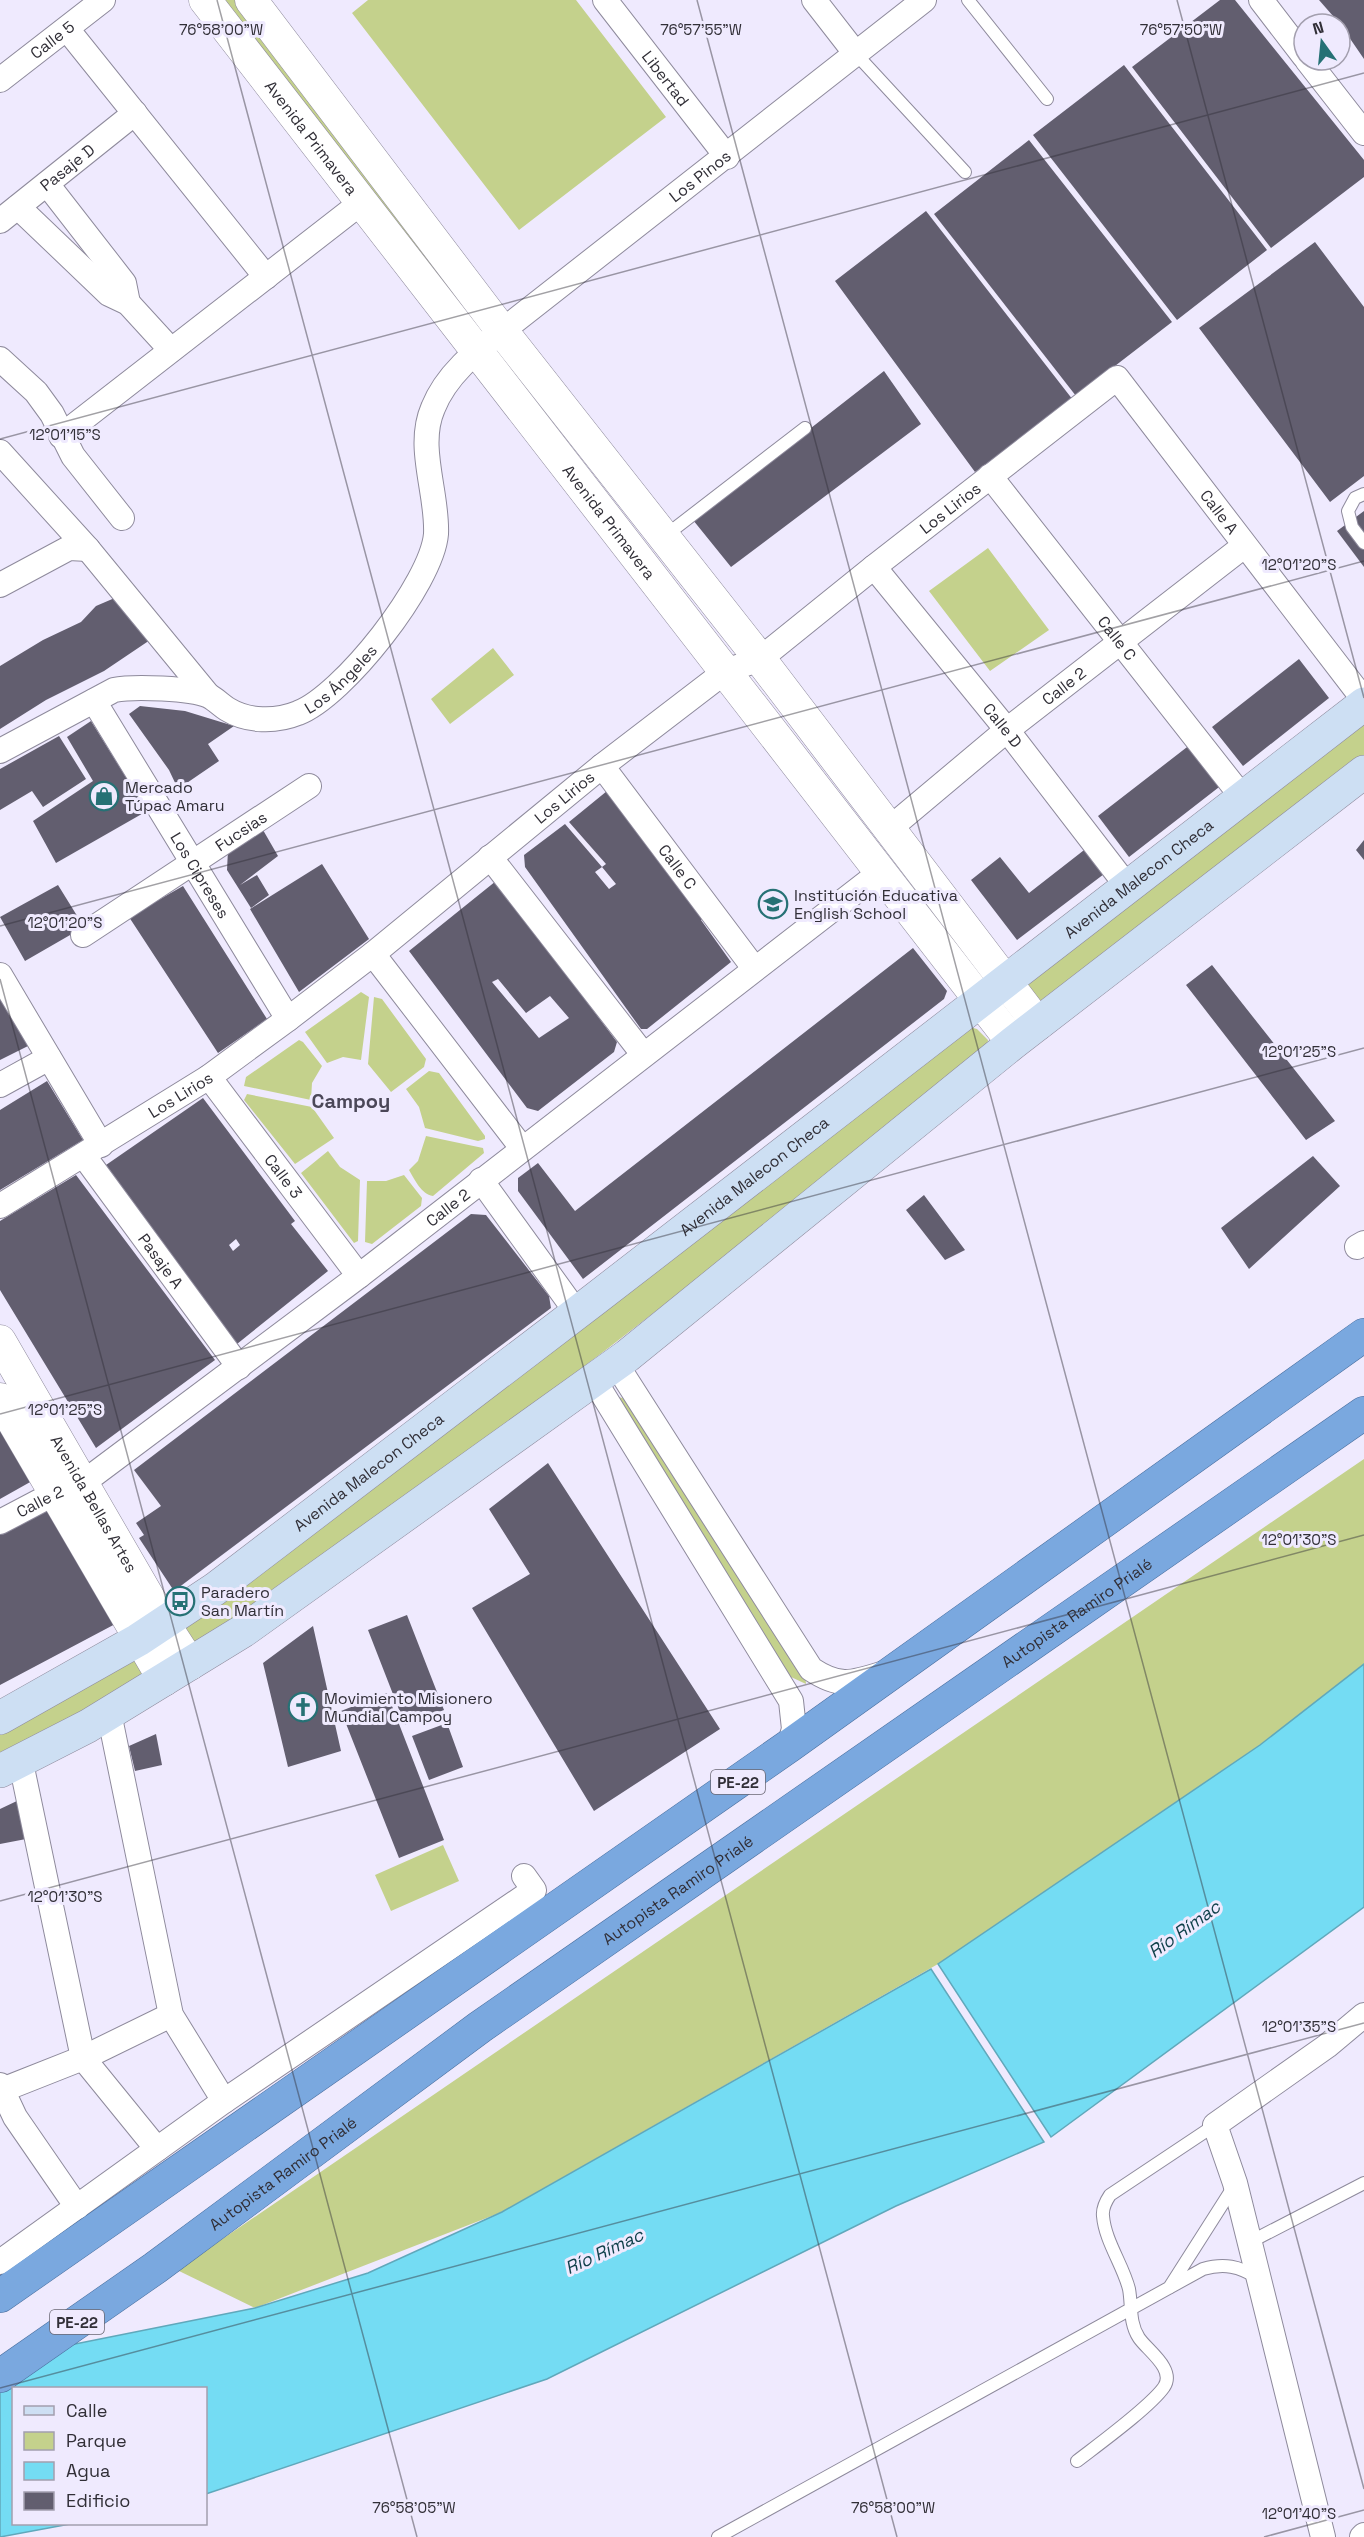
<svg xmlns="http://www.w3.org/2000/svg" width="1364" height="2537" viewBox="0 0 1364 2537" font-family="'Space Grotesk',sans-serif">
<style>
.green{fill:#c4d18c}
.water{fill:#74dcf3;stroke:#60a8bb;stroke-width:1.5}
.building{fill:#625e6f;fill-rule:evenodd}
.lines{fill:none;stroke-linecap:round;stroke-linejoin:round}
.service-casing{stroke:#8e8a9c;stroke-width:14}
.minor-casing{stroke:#8e8a9c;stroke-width:26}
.tertiary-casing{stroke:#8e8a9c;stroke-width:33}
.secondary-casing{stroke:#8e8a9c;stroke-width:34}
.trunk-casing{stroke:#4b709f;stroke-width:34}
.service{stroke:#fff;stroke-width:12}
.minor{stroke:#fff;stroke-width:24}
.tertiary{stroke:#fff;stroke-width:32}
.secondary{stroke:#cddff3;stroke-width:33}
.trunk{stroke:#7aa8df;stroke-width:33}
.ticks{fill:none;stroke:#312f37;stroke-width:1.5;stroke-opacity:0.45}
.labels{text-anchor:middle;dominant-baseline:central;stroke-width:6;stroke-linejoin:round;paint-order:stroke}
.shield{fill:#efeafe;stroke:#6a6773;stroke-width:1.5}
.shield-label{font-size:15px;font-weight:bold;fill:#312f37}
.street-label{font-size:16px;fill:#312f37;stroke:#efeafe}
.poi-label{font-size:16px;fill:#312f37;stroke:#efeafe;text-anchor:start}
.water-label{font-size:18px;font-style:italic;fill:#0e3f49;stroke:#efeafe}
.quarter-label{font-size:20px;font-weight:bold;fill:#4b4758;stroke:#efeafe}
.ticks-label{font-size:15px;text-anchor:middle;fill:#312f37;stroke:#efeafe;stroke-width:6;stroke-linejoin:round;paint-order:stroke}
</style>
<rect width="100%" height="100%" fill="#efeafe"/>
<path class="green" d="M219 0H240L481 311 468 321Z
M368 0H576L666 117 519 230 352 13Z
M988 548 1049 630 990 671 929 591Z
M493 648 514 675 450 724 431 699Z
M1364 714V762L1040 1003 1026 986Z
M361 992 369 997 361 1060 343 1057 327 1063 305 1032Z
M374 997 382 999 426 1059 424 1067 391 1092 368 1064Z
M966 1026 977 1029 988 1040 986 1055 607 1349 295 1584 190 1648 180 1623Z
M299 1040 303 1042 322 1066 312 1083 311 1100 244 1086 246 1077Z
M429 1071 439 1073 485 1136V1139L478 1141 425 1128 419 1107 406 1089Z
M247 1094 312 1107 334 1138 295 1164 244 1100Z
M426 1136 483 1148 484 1153 433 1196C421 1194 415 1180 409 1170L418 1161Z
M328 1151 340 1167 360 1180 358 1241 354 1243 301 1173Z
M404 1175 422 1198 421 1206 372 1244 365 1242 367 1181H386Z
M616 1396 625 1399 805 1672 806 1684 791 1677 615 1404Z
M1364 1459V1664L1260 1745 938 1964 502 2212 255 2308 177 2270Z
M131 1657 149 1670 0 1760V1728Z
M443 1845 459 1881 391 1911 375 1875Z"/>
<path class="water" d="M1364 1664V1907L1051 2137 938 1964 1260 1745Z
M931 1969 1044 2142 896 2206 547 2379 206 2494V2388H14V2524H70L0 2537V2359L255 2308 368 2273 502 2212Z"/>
<path class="building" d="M1220 0H1235L1364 160V177L1271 248 1132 67Z
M1319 0H1364V59L1340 24Z
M1124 65 1267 250 1177 320 1033 135Z
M1029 140 1172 322 1076 396 934 214Z
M926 211 1073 400 975 472 835 281Z
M1315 242 1364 307V476L1330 502 1199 328Z
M884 371 921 424 731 567 693 520Z
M1364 511V567L1337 531Z
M117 597 153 638 104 671 46 700 0 729V666L43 640 81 622 96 606Z
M1299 659 1329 698 1243 766 1212 727Z
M140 706 185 711 234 726 208 744 219 761 178 789 169 770 129 714Z
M91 721 147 811 56 863 33 821 93 781 67 737Z
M59 736 86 779 43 807 32 791 0 810V769Z
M1191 744 1223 784 1129 857 1098 816Z
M607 791 707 914 701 920 731 962 647 1029H641L525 867 524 855 565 824 602 867 595 872 609 889 616 884 602 867 606 864 569 822Z
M263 830 278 856 240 885 257 875 269 895 251 908 227 870 228 850Z
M1364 840V860L1356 850Z
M1088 847 1108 871 1017 940 971 880 1000 857 1029 893Z
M322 864 369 939 299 992 250 909Z
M496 881 617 1042 614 1052 538 1111 527 1108 409 951ZM498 979 526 1013 550 996 569 1018 539 1038 492 982Z
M58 885 84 927 25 961 0 917Z
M183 886 267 1019 218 1053 129 917Z
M913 948 947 991 944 999 583 1279 518 1191V1178L538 1163 575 1211Z
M1212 965 1335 1121 1306 1140 1186 985Z
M0 993 28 1046 0 1060Z
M47 1081 83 1140 0 1190V1110Z
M203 1098 295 1221 291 1224 328 1271 237 1344 106 1165ZM236 1239 240 1245 233 1251 229 1245Z
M1313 1156 1340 1186 1249 1269 1221 1228Z
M76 1175 215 1360 96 1448 0 1290V1221Z
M924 1195 965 1250 945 1260 906 1210Z
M471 1214 486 1215 549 1296 551 1308 174 1591 139 1538 144 1535 136 1523 161 1506 134 1470Z
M0 1425 32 1481 0 1499Z
M548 1463 720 1729 594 1811 472 1608 530 1574 489 1509Z
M49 1506 119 1622 0 1685V1533Z
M407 1615 444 1710 405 1725 368 1630Z
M313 1626 341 1751 288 1767 263 1663Z
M387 1693 444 1840 399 1858 341 1711Z
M447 1723 463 1767 429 1780 412 1736Z
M156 1734 162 1765 135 1771 129 1746Z
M19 1800 26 1839 0 1844V1809Z"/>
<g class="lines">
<g class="service-casing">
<path id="service" d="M968 0 1047 99
M856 54 965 172
M1364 494 1355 498 1348 511 1352 527 1364 543
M665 536 805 428
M1250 2242 1364 2183
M1169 2288 1234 2186
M1077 2461C1099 2444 1150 2407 1164 2387 1176 2369 1147 2350 1139 2338 1129 2323 1132 2305 1129 2289 1123 2265 1105 2241 1103 2216 1102 2208 1106 2201 1110 2195L1215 2125
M718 2537 1203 2269C1224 2263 1239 2266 1258 2278"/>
</g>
<g class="minor-casing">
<g id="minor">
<path id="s1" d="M605 0 727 157"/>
<path d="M814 0 856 54"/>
<path d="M1261 0 1304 56"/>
<path d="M67 29 266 277"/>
<path d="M1307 60 1364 133"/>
<path id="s2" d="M0 80 103 0"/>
<path d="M47 184 124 283 128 303"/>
<path d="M18 207 109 294 128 303 171 350"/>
<path id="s3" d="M0 221 135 113"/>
<path d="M0 359 36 392 52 414 73 456 122 518"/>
<path d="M61 436 362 202"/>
<path d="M0 452 88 549 208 695"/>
<path id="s4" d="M990 476 1243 798"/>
<path id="s5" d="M874 567 1007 730 1127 886"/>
<path d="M0 585 69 548 88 549"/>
<path id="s6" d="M94 701 288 1019"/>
<path id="s7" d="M0 751 114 690C133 686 192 688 209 696 215 699 221 705 227 709 248 722 276 722 298 713 343 696 432 583 436 534 438 493 416 447 433 408 446 375 475 352 502 331L924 0"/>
<path id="s8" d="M602 766 754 968"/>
<path id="s9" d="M889 829 1007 730 1244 546"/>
<path d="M490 857 643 1054"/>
<path id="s10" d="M83 935 309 786"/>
<path d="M373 954 522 1148"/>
<path d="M0 975 101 1145"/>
<path id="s11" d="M209 1077 359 1276"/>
<path d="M0 1085 49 1058"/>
<path id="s12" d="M84 1156 239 1367"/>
<path d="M481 1180 577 1313"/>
<path id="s13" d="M0 1206 209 1077 288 1019 373 954 602 766 726 671 760 659 874 567 1117 378 1364 700"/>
<path d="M1357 1247 1364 1243"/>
<path d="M616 1364 811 1669C838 1687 850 1684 881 1674"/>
<path d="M594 1380 791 1701 794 1729 789 1746"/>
<path id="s14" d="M0 1522 55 1493 84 1482 359 1276 882 871"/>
<path d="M109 1713 171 2015 224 2101"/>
<path d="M21 1763 83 2058 157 2149"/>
<path d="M0 2085 15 2117 77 2207"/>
<path d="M2 2090 83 2058 171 2015"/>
<path d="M0 2262 224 2101 534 1890 524 1876"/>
<path d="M1323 2537 1235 2183 1215 2125 1327 2046 1364 2015"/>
<path d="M1362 2537 1364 2535"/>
</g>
</g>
<g class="tertiary-casing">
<g id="tertiary">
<path id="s15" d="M205 0 1013 1043"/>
<path d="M251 0 502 331 760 659 1038 1024"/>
<path id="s16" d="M0 1341 164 1624 190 1664"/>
<path d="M0 1399 164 1680"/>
</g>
</g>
<g class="secondary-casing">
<g id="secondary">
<path id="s17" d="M0 1718 138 1640 215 1589 595 1299 1364 704"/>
<path d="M0 1771 88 1726 243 1631 627 1356 1013 1043 1364 772"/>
</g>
</g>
<g class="trunk-casing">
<g id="trunk">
<path d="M0 2296 789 1746 1364 1335"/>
<path id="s18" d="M0 2376 155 2268 480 2027 1364 1413"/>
</g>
</g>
<use href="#service" class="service"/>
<use href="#minor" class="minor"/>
<use href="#tertiary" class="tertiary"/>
<use href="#secondary" class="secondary"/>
<use href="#trunk" class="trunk"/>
</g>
<path class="ticks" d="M217 0 897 2537M697 0 1364 2489M1177 0 1364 698M0 439 1364 73M0 926 1364 561M0 979 417 2537M0 1414 1364 1048M0 1901 1364 1535M0 2388 1364 2023M1264 2537 1364 2510"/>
<defs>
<g id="shop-ring" transform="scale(1.5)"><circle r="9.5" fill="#efeafe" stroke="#267175" stroke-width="1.5"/><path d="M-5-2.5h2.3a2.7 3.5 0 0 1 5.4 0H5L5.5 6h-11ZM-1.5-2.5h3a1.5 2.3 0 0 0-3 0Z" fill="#267175"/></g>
<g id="school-ring" transform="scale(1.5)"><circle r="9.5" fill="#efeafe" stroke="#267175" stroke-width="1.5"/><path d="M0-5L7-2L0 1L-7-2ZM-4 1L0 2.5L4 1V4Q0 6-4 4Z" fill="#267175"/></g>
<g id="bus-ring" transform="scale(1.5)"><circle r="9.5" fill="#efeafe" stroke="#267175" stroke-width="1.5"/><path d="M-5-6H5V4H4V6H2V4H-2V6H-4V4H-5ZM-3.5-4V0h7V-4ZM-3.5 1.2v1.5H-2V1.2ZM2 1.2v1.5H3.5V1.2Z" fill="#267175"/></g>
<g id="church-ring" transform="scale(1.5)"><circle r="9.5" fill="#efeafe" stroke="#267175" stroke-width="1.5"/><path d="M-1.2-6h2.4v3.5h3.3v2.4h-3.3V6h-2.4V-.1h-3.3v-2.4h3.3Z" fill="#267175"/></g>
</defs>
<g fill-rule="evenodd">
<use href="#shop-ring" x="104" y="796"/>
<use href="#school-ring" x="773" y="904"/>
<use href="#bus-ring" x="180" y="1601"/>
<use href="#church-ring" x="303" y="1707"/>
</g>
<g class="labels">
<g class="shield">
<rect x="711" y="1770" width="54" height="24" rx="4.5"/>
<rect x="50" y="2310" width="54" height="24" rx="4.5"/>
</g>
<g class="shield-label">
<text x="738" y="1782">PE-22</text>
<text x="77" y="2322">PE-22</text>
</g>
<g class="street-label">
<text stroke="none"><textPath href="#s2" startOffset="66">Calle 5</textPath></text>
<text stroke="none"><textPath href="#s1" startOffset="99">Libertad</textPath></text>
<text stroke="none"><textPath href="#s15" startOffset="174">Avenida Primavera</textPath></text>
<text stroke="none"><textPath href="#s3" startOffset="86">Pasaje D</textPath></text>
<text stroke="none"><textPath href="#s7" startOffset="1036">Los Pinos</textPath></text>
<text stroke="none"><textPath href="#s13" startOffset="1182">Los Lirios</textPath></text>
<text stroke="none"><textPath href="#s13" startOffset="1562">Calle A</textPath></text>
<text stroke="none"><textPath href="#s15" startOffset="660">Avenida Primavera</textPath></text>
<text stroke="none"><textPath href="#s4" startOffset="206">Calle C</textPath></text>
<text stroke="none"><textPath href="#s7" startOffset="376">Los Ángeles</textPath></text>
<text stroke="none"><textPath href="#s9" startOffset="226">Calle 2</textPath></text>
<text stroke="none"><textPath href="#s5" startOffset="204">Calle D</textPath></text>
<text stroke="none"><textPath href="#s13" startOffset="698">Los Lirios</textPath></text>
<text stroke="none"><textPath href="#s10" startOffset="189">Fucsias</textPath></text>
<text stroke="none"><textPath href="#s8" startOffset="126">Calle C</textPath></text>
<text stroke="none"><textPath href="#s6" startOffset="204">Los Cipreses</textPath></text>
<text stroke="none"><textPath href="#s17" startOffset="1416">Avenida Malecon Checa</textPath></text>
<text stroke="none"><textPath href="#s13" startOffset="212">Los Lirios</textPath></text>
<text stroke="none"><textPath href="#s11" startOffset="124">Calle 3</textPath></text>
<text stroke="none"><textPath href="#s17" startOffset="930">Avenida Malecon Checa</textPath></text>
<text stroke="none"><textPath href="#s14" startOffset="549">Calle 2</textPath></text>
<text stroke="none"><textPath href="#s12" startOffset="130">Pasaje A</textPath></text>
<text stroke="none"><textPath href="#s17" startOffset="444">Avenida Malecon Checa</textPath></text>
<text stroke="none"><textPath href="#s14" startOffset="45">Calle 2</textPath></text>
<text stroke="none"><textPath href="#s16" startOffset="188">Avenida Bellas Artes</textPath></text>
<text stroke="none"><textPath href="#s18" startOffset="1320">Autopista Ramiro Prialé</textPath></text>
<text stroke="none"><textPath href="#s18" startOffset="834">Autopista Ramiro Prialé</textPath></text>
<text stroke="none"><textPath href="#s18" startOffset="348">Autopista Ramiro Prialé</textPath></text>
</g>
<g class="poi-label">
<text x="125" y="787">Mercado<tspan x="125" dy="18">Túpac Amaru</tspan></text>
<text x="794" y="895">Institución Educativa<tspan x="794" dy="18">English School</tspan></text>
<text x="201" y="1592">Paradero<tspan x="201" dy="18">San Martín</tspan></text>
<text x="324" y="1698">Movimiento Misionero<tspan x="324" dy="18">Mundial Campoy</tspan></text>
</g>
<g class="water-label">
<text transform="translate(1184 1929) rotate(-36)">Río Rímac</text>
<text transform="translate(604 2251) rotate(-25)">Río Rímac</text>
</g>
<g class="quarter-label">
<text x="351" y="1101">Campoy</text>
</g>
</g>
<g class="ticks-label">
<text x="221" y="35">76°58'00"W</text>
<text x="701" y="35">76°57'55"W</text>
<text x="1181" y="35">76°57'50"W</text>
<text x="65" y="440">12°01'15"S</text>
<text x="1299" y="570">12°01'20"S</text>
<text x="65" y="928">12°01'20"S</text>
<text x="1299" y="1057">12°01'25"S</text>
<text x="65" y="1415">12°01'25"S</text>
<text x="1299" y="1545">12°01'30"S</text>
<text x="65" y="1902">12°01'30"S</text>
<text x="1299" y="2032">12°01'35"S</text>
<text x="414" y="2513">76°58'05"W</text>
<text x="893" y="2513">76°58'00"W</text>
<text x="1299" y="2519">12°01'40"S</text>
</g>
<rect x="12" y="2387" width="195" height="138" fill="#efeafe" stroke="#a39fae" stroke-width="1.5"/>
<rect x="24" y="2406" width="30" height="9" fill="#cddff3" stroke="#a39fae" stroke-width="1.5"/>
<text x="66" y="2417" font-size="18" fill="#312f37">Calle</text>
<rect x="24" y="2432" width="30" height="18" fill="#c4d18c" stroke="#a39fae" stroke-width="1.5"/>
<text x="66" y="2447" font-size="18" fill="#312f37">Parque</text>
<rect x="24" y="2462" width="30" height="18" fill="#74dcf3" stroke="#a39fae" stroke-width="1.5"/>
<text x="66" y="2477" font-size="18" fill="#312f37">Agua</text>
<rect x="24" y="2492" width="30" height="18" fill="#625e6f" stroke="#a39fae" stroke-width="1.5"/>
<text x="66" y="2507" font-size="18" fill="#312f37">Edificio</text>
<g transform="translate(1322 42) rotate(345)"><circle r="28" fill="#efeafe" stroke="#a39fae" stroke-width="1.5"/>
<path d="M0-4.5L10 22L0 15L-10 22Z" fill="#267175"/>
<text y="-9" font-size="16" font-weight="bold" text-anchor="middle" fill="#312f37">N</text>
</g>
</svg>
